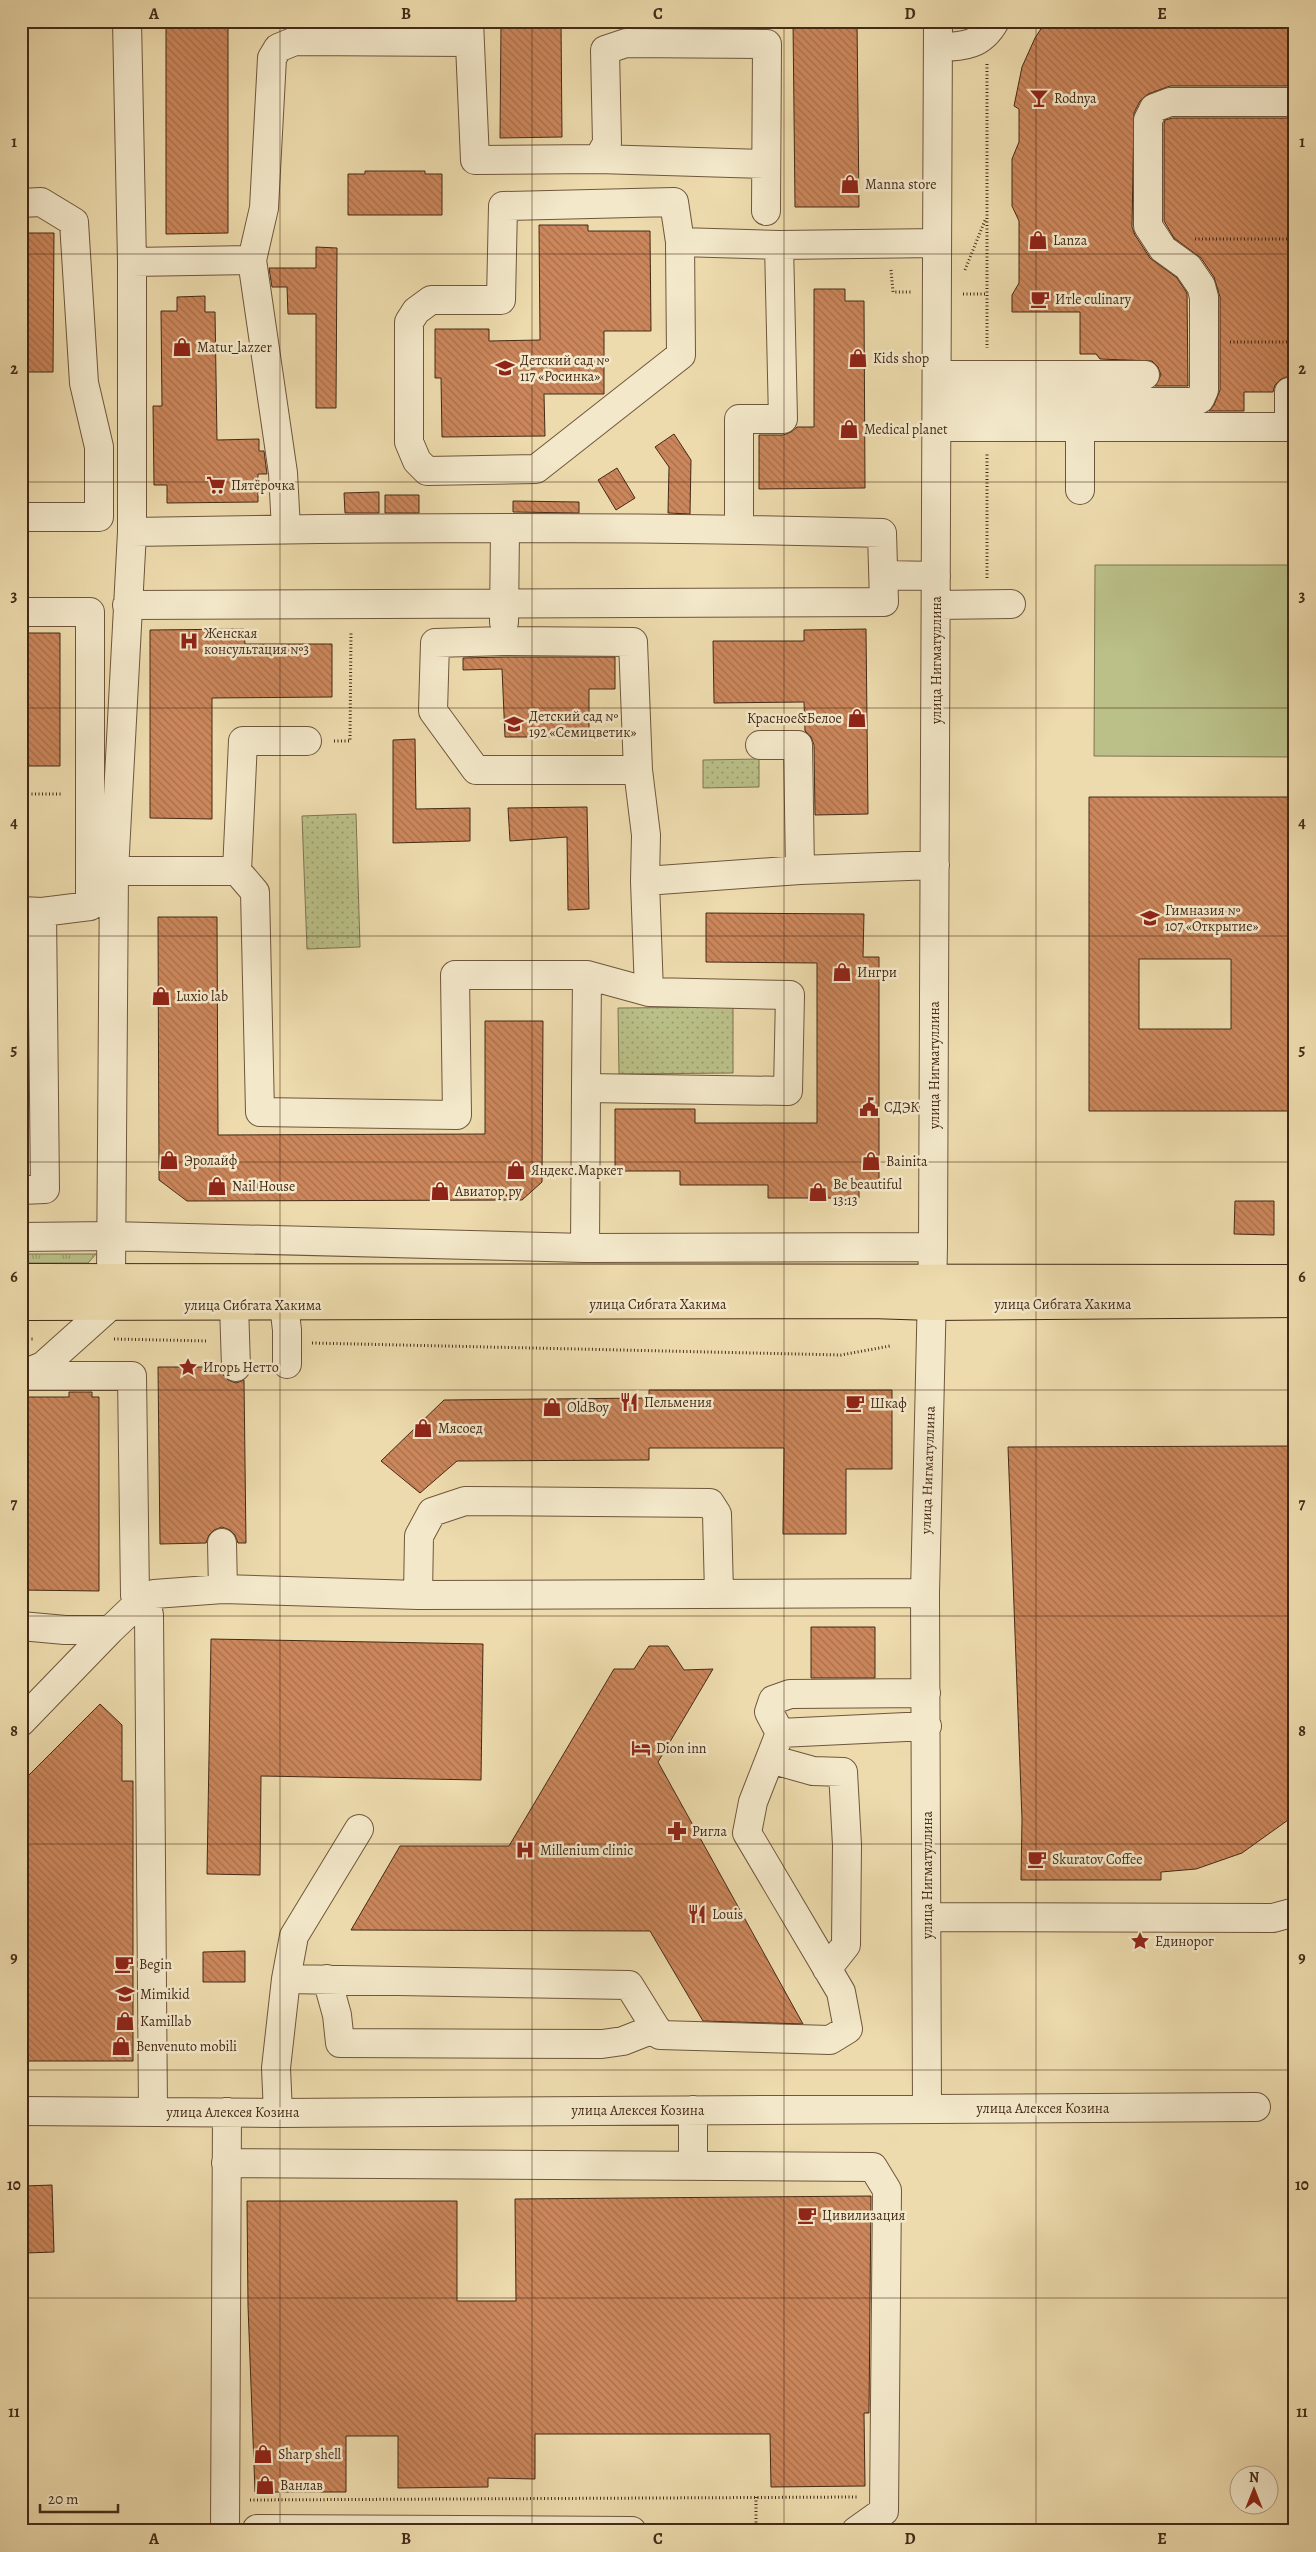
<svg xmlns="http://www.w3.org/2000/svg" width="1316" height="2552" viewBox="0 0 1316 2552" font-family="Alegreya,serif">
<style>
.grass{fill:url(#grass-tufts);stroke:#807550}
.park{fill:url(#park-dots);stroke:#807550}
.pitch{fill:#bac088;stroke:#807550}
.building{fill:url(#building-back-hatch);stroke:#452a17;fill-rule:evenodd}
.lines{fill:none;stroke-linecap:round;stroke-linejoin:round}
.minor-casing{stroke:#6f563c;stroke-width:30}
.major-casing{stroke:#452a17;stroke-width:30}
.path{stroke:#452a17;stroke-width:3;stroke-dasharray:1 2.5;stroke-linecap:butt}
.minor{stroke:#f3e8ca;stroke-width:28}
.major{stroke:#eddbad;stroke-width:28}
.grid{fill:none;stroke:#452a17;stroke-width:1;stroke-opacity:0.55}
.labels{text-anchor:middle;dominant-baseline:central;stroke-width:5;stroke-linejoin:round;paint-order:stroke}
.poi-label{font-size:14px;fill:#452a17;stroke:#f3e8ca;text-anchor:start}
.street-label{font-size:14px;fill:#452a17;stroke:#f3e8ca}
.neatline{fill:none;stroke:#452a17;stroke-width:2}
.grid-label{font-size:16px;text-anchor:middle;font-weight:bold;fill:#452a17}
</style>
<defs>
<pattern id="grass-tufts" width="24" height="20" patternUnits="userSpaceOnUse" patternTransform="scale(1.25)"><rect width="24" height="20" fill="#bac088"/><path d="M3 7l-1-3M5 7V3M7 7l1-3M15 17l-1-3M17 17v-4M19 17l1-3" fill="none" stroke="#999c6e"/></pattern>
<pattern id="park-dots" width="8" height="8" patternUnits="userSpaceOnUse" patternTransform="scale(1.25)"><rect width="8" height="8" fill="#bac088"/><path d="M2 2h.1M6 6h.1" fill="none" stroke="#999c6e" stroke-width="1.8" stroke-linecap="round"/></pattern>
<pattern id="building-back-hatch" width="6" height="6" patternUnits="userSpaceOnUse" patternTransform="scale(1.25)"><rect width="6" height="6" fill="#cb865b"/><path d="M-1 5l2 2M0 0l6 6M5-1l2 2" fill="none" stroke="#a76e4a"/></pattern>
</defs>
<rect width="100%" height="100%" fill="#eddbad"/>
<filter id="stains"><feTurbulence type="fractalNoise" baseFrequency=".004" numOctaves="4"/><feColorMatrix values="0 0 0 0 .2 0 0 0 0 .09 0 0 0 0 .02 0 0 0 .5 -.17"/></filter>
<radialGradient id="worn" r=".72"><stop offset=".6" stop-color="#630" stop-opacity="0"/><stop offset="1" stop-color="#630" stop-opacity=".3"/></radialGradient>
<path class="grass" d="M21 1254H96L88 1263H21Z"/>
<path class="park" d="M759 759V787L703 788V760Z
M356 814 360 947 307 949 302 816Z
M733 1007V1073L619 1074 618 1008Z"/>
<path class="pitch" d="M1095 565H1295V757L1094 756Z"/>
<path class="building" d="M166 21H228V233L166 234Z
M501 21H561L562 137 500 138Z
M793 21H857L859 207H795Z
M1046 21H1295V86H1170L1148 94 1140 101 1134 113 1132 227 1135 235 1150 258 1177 278 1187 293 1188 386H1155L1161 375 1158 367 1152 361 1100 359 1096 354H1080V312H1012V295L1019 283V221L1012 206V159L1019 142V109L1014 106 1022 67 1035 38Z
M1173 118H1295V378L1289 376 1281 379 1275 385 1273 392H1244V411H1209L1214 405 1220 390V297L1214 277 1201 258 1174 238 1164 221V124L1165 120Z
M365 171H425V174H442V215H348V174H365Z
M539 225H588V231H650L651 331H604V394H544L545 436 442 437 441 378H435V329H489V341L540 340Z
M21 233H54L53 372H21Z
M316 247 337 248 336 408H316V314H288L287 287H272L269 268H316Z
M814 289H845V301H864L865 488 759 489V435H783L791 432 797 427H814Z
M205 296V312H215L217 440 259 439V451H264L267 474H258V502L167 503V485H154L153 406H162L161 311H177V297Z
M674 434 691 460 690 514 668 513 669 467 655 447Z
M617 468 635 498 616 510 598 480Z
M379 492V513H345L344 493Z
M385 495H419V513H385Z
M513 501 579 502V513L513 512Z
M244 629 245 644H332V697L212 698V819L150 818V630Z
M866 629 868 814 815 815 814 745 811 737 805 731 804 702 714 703 713 641H804V630Z
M21 633H60V766H21Z
M504 657H615V689H589V737H505L502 669 463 670V658Z
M415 739 416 809 470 808V841L393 843V740Z
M1089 797H1295V1111H1089ZM1139 959H1231V1029H1139Z
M587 807 589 909 568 910 567 837 510 841 508 808Z
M706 913 864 914 863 957H879V1186H859V1198H768V1185H680V1171H615V1109H695V1123H817V963L706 962Z
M158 917H217L218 1135 485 1134V1021H543L542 1182 522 1200 187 1201 159 1180Z
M1235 1201H1274V1235L1234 1234Z
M158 1367H220L223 1375 228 1380 236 1383 244 1380 246 1543H238L235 1535 230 1530 222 1527 214 1530 209 1535 206 1543 160 1544Z
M649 1390H892V1469H846V1534H783L784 1448H649V1460L457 1461 420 1493 381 1461 444 1400 649 1398Z
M69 1392H92V1397H99V1591L21 1590V1397H69Z
M1295 1446V1815L1242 1853 1196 1869 1161 1872V1880H1021L1022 1819 1008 1447Z
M811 1627H875V1678H811Z
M211 1639 483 1644 481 1780 261 1776 260 1875 207 1874Z
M649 1646H668L684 1670 713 1669 658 1762 803 2024 703 2021 650 1931 351 1930 400 1846H509L614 1669H634Z
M100 1704 122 1725V1781H133V2061H21V1783Z
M245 1951V1982H203V1952Z
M52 2185 54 2252 26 2253 25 2186Z
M871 2196 869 2413H864L865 2486 771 2487 770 2434H535V2479L488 2478V2487L398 2488V2436H346V2492H255L248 2306 247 2201H457V2301H516L515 2199Z"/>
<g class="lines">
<g class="minor-casing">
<path id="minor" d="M469 21 475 160 598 159 766 164
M938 47C964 47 982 45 995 21
M598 159 607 143 605 50 626 43 767 44 766 211
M21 203 41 202 74 222 84 383 99 447V517H21
M680 242 674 202 503 206 501 300H431L416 311 409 322V442L417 461 427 471 536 469 681 355 680 242 779 245 937 243
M132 262 252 260
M937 375H1145
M1289 392V427
M937 402H1194L1200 399 1204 390V297L1201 286 1188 267 1163 249 1148 226V120L1154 108 1170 102H1295
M937 427H1295
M1080 427V490
M286 529 283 473 252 260 264 208 272 58 278 48 295 41 469 42
M739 529V419H783L779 245
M884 575 936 576
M127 605 884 602 882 533C632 526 382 527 132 532
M936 605 1011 604
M21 612H90V906L42 912 21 911
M504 622 505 529
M760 745H798L800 870
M638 770H476L433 711 435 643 504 641 633 642 638 770 646 835 645 881
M114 871H237L255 892 260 1112 457 1115 455 975H587L586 1088 788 1091 790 995 649 992 645 881 800 870 935 865
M237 871 243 741H307
M587 975 649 992
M21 1190 45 1189 42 912
M21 1237 111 1236 585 1248 933 1247
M585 1248 586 1088
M111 1277 114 871 132 532V262L127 21
M234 1305 236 1367
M284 1305 287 1330V1364
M23 1374 43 1366 110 1306
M21 1376H132L135 1596 149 1614 153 2112
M222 1543 223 1589
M418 1595 419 1536 432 1512 465 1501 710 1503 717 1514 719 1593
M21 1626 65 1630H110
M926 1693 790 1694 773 1700 769 1712 780 1733 927 1726
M21 1722 110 1630 132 1609 154 1594 223 1589 418 1595 925 1593
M770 1759 813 1771 843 1772 847 1845 846 1945 827 1969
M927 1917 1273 1918 1295 1912
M286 1979 629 1985 660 2035 830 2040 848 2029 841 1992 747 1833 753 1802 780 1733
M327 1979 337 2015 340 2043 602 2044 623 2041 656 2028
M927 2109 925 1593 933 1247 938 21
M21 2111 278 2113 1256 2107
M278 2113 276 2068 286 1979 294 1936 359 1829
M226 2163 873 2167 887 2190 884 2511 856 2531
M693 2166V2110
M257 2529 632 2531
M225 2531 227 2112"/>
</g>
<g class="major-casing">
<path id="major" d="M21 1278 1295 1279
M21 1306 871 1304 932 1306 1295 1303"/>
</g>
<path class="path" d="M987 64V348
M1195 239H1295
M891 270 893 292H912
M965 270 986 218
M963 294H987
M1230 342H1295
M987 578V454
M334 741H350L351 631
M21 794H63
M21 1339H33
M114 1339 208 1341
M312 1343 841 1355 890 1346
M756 2497V2531
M250 2500 857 2497"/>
<use href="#minor" class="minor"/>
<use href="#major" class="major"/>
</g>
<path class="grid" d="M280 21V2531M532 21V2531M784 21V2531M1036 21V2531M21 254H1295M21 482H1295M21 708H1295M21 936H1295M21 1162H1295M21 1390H1295M21 1616H1295M21 1844H1295M21 2070H1295M21 2298H1295"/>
<defs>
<g id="bar-bare" transform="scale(1.5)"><path d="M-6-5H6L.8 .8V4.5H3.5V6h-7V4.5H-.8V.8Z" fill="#8f2418" stroke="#f3e8ca" stroke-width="2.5" paint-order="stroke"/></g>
<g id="shop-bare" transform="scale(1.5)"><path d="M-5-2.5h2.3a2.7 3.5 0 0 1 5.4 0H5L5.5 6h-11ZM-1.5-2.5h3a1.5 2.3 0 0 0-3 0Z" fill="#8f2418" stroke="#f3e8ca" stroke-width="2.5" paint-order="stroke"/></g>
<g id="cafe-bare" transform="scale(1.5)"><path d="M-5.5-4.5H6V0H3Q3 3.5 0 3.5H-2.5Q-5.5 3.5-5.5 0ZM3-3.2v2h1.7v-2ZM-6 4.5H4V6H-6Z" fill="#8f2418" stroke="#f3e8ca" stroke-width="2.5" paint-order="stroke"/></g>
<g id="school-bare" transform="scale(1.5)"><path d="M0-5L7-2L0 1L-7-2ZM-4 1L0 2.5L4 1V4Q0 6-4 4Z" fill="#8f2418" stroke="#f3e8ca" stroke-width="2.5" paint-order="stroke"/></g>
<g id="supermarket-bare" transform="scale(1.5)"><path d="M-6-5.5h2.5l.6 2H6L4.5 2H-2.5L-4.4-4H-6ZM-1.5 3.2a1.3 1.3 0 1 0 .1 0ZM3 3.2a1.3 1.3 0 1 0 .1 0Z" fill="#8f2418" stroke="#f3e8ca" stroke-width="2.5" paint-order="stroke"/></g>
<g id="hospital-bare" transform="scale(1.5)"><path d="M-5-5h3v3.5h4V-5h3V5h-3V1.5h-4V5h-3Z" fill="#8f2418" stroke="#f3e8ca" stroke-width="2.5" paint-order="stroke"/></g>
<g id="civic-bare" transform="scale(1.5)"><path d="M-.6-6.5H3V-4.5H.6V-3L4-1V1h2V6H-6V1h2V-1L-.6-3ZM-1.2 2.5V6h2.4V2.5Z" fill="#8f2418" stroke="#f3e8ca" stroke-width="2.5" paint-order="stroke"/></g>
<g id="sight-bare" transform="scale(1.5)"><path d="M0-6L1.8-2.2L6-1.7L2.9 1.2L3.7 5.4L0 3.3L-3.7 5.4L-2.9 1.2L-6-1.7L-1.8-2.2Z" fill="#8f2418" stroke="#f3e8ca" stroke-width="2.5" paint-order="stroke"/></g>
<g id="restaurant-bare" transform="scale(1.5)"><path d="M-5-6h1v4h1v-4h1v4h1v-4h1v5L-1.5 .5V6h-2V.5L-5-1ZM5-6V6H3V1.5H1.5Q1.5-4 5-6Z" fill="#8f2418" stroke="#f3e8ca" stroke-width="2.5" paint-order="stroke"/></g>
<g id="hotel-bare" transform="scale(1.5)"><path d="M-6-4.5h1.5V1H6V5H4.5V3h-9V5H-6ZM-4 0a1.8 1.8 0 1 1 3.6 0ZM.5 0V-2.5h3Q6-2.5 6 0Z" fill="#8f2418" stroke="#f3e8ca" stroke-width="2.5" paint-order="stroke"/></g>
<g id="pharmacy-bare" transform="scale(1.5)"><path d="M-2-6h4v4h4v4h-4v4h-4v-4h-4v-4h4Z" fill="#8f2418" stroke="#f3e8ca" stroke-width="2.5" paint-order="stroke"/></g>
</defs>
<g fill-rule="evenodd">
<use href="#bar-bare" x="1039" y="98"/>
<use href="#shop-bare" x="850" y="184"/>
<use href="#shop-bare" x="1038" y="240"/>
<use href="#cafe-bare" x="1040" y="299"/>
<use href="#shop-bare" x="182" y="347"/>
<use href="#shop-bare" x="858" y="358"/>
<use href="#school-bare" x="505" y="368"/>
<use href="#shop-bare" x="849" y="429"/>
<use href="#supermarket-bare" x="216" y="485"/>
<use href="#hospital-bare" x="189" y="641"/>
<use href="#shop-bare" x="857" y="718"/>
<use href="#school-bare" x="514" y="724"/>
<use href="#school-bare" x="1150" y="918"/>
<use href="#shop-bare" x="842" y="972"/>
<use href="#shop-bare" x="161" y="996"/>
<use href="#civic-bare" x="869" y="1107"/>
<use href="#shop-bare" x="169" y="1160"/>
<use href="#shop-bare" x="871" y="1161"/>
<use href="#shop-bare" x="516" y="1170"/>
<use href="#shop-bare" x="217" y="1186"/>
<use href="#shop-bare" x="440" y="1191"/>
<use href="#shop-bare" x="818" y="1192"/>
<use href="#sight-bare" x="188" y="1367"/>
<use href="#restaurant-bare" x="629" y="1402"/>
<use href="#cafe-bare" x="855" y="1403"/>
<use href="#shop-bare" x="552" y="1407"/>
<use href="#shop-bare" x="423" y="1428"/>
<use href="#hotel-bare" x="641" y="1748"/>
<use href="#pharmacy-bare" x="677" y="1831"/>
<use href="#hospital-bare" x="525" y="1850"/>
<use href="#cafe-bare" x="1037" y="1859"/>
<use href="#restaurant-bare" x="697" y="1914"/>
<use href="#sight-bare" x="1140" y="1941"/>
<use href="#cafe-bare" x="124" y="1964"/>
<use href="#school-bare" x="125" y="1994"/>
<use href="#shop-bare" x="125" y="2021"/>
<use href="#shop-bare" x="121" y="2046"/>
<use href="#cafe-bare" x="807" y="2215"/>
<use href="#shop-bare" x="263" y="2454"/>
<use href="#shop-bare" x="265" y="2485"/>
</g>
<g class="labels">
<g class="poi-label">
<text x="1054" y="98">Rodnya</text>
<text x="865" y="184">Manna store</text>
<text x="1053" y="240">Lanza</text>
<text x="1055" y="299">Итle culinary</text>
<text x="197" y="347">Matur_lazzer</text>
<text x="873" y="358">Kids shop</text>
<text x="520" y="360">Детский сад №<tspan x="520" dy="16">117 «Росинка»</tspan></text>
<text x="864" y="429">Medical planet</text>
<text x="231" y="485">Пятёрочка</text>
<text x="204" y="633">Женская<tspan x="204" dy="16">консультация №3</tspan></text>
<text x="529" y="716">Детский сад №<tspan x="529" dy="16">192 «Семицветик»</tspan></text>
<text x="842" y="718" text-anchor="end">Красное&amp;Белое</text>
<text x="1165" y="910">Гимназия №<tspan x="1165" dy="16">107 «Открытие»</tspan></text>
<text x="857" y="972">Ингри</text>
<text x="176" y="996">Luxio lab</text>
<text x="884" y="1107">СДЭК</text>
<text x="184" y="1160">Эролайф</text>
<text x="886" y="1161">Bainita</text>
<text x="531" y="1170">Яндекс.Маркет</text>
<text x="833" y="1184">Be beautiful<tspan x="833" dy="16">13:13</tspan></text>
<text x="232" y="1186">Nail House</text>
<text x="455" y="1191">Авиатор.ру</text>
<text x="203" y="1367">Игорь Нетто</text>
<text x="644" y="1402">Пельмения</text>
<text x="870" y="1403">Шкаф</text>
<text x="567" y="1407">OldBoy</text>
<text x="438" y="1428">Мясоед</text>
<text x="656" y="1748">Dion inn</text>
<text x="692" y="1831">Ригла</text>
<text x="540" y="1850">Millenium clinic</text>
<text x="1052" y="1859">Skuratov Coffee</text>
<text x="712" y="1914">Louis</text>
<text x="1155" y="1941">Единорог</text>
<text x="139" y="1964">Begin</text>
<text x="140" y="1994">Mimikid</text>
<text x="140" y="2021">Kamillab</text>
<text x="136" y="2046">Benvenuto mobili</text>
<text x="822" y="2215">Цивилизация</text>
<text x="278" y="2454">Sharp shell</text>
<text x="280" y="2485">Ванлав</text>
</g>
<g class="street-label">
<text transform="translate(936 660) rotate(-90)">улица Нигматуллина</text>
<text transform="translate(934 1065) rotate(-90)">улица Нигматуллина</text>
<text x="658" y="1304">улица Сибгата Хакима</text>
<text x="1063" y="1304">улица Сибгата Хакима</text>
<text x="253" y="1305">улица Сибгата Хакима</text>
<text transform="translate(928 1470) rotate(-88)">улица Нигматуллина</text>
<text transform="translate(927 1875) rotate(-90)">улица Нигматуллина</text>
<text x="1043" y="2108">улица Алексея Козина</text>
<text x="638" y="2110">улица Алексея Козина</text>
<text x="233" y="2112">улица Алексея Козина</text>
</g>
</g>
<rect width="1316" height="2552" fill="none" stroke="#eddbad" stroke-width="55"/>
<g transform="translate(1254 2490)"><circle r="24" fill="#f3e8ca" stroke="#ad9c82"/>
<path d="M0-4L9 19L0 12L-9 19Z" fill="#8f2418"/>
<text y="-8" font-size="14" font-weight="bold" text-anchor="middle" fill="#452a17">N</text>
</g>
<path d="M40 2504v8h78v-8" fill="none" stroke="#452a17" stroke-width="2.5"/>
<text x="48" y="2504" font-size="15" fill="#452a17" stroke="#f3e8ca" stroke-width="4" paint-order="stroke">20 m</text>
<rect x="28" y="28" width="1260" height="2496" class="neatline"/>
<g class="grid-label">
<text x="154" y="19">A</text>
<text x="406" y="19">B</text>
<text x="658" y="19">C</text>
<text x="910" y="19">D</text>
<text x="1162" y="19">E</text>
<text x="14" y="147">1</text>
<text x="1302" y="147">1</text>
<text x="14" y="374">2</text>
<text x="1302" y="374">2</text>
<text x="14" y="601">3</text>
<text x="1302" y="601">3</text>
<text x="14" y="828">4</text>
<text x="1302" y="828">4</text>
<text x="14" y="1055">5</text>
<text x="1302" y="1055">5</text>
<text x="14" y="1282">6</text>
<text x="1302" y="1282">6</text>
<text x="14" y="1509">7</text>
<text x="1302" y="1509">7</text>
<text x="14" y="1736">8</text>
<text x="1302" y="1736">8</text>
<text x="14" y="1963">9</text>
<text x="1302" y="1963">9</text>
<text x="14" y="2190">10</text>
<text x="1302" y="2190">10</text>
<text x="14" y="2417">11</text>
<text x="1302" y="2417">11</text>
<text x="154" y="2544">A</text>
<text x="406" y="2544">B</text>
<text x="658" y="2544">C</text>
<text x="910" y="2544">D</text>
<text x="1162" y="2544">E</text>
</g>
<rect width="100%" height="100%" filter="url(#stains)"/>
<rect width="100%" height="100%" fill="url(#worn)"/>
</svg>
